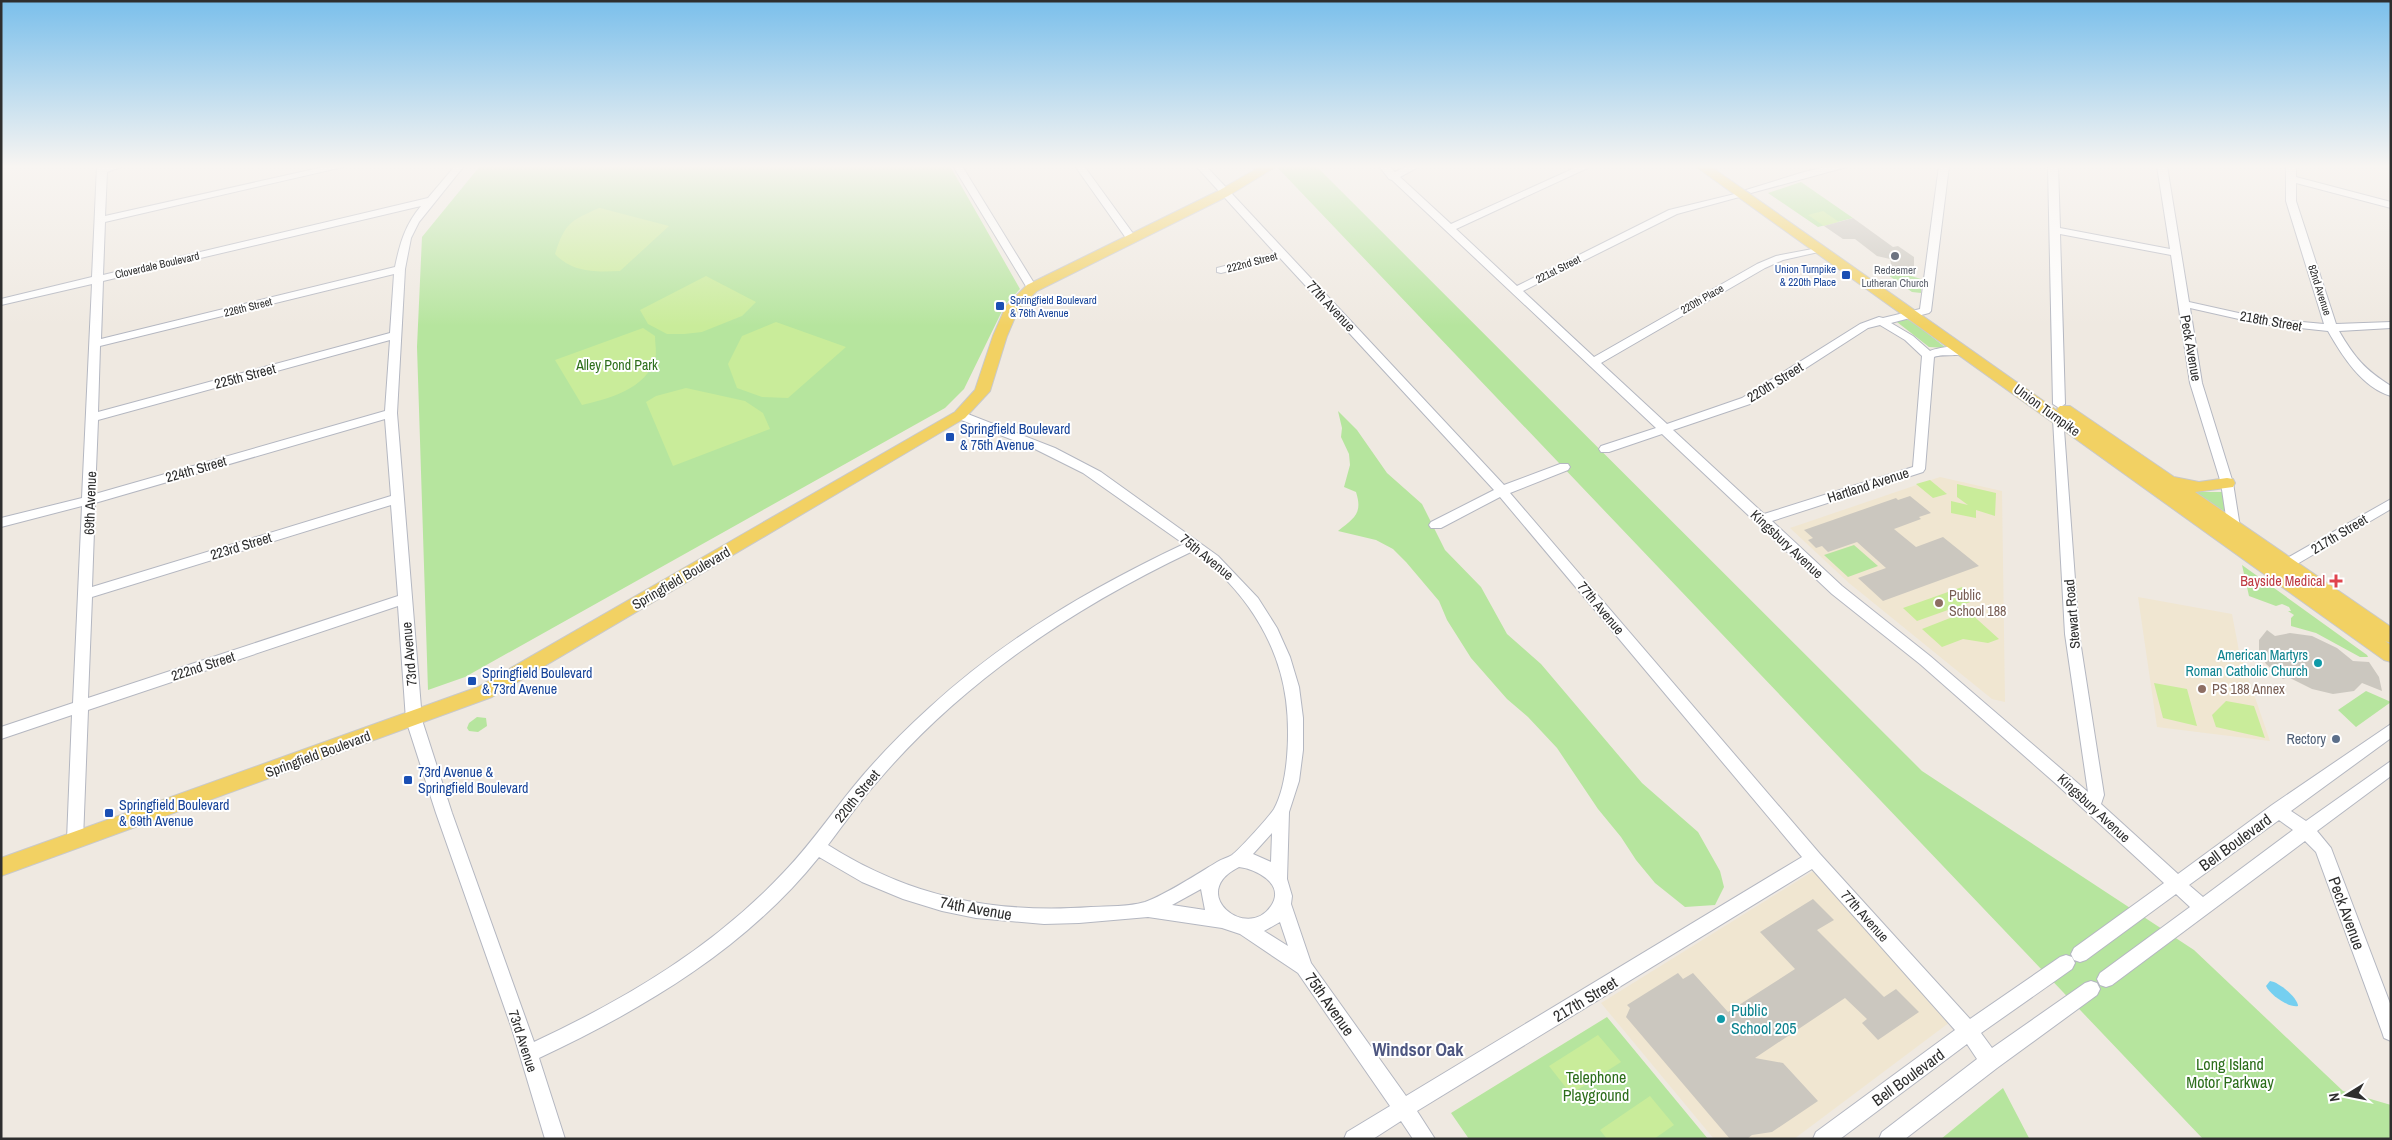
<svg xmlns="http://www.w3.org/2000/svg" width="2392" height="1140" viewBox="0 0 2392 1140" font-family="'Archivo Narrow',sans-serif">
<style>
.education{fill:#f0e6d1}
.green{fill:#b6e59e}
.pitch{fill:#c9ec9a}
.water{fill:#75cff0}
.building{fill:#cbc7bf}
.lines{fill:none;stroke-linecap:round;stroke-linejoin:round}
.minor-casing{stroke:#b4b7c1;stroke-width:2}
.major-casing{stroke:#c9c9c9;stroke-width:2}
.minor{fill:#fff;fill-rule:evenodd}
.major{fill:#f2d163;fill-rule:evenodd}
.worship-dot{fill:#6b7280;stroke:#fff;stroke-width:2}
.transit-dot{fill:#1a4fb4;stroke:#fff;stroke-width:2}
.health-dot{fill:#e0444e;stroke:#fff;stroke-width:2}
.education-dot{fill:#8d6e63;stroke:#fff;stroke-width:2}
.culture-dot{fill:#0f9aa8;stroke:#fff;stroke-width:2}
.service-dot{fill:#5c6f8a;stroke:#fff;stroke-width:2}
.labels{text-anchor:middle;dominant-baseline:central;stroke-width:4;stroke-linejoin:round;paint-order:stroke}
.far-street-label{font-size:11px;fill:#2e2e2e;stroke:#fff}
.far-transit-label{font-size:11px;fill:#164399;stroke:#fff;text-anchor:end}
.far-worship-label{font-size:11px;fill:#5b616d;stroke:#fff}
.street-label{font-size:14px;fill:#2e2e2e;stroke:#fff}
.park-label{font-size:14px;fill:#2c6e1b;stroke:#fff}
.transit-label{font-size:14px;fill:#164399;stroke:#fff;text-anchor:start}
.health-label{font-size:14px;fill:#be3a42;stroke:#fff;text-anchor:end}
.education-label{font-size:14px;fill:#785e54;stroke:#fff;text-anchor:start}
.culture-label{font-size:14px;fill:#0d838f;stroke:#fff;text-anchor:end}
.service-label{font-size:14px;fill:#4e5e75;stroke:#fff;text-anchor:end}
.near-street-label{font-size:16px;fill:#2e2e2e;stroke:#fff}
.near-culture-label{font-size:16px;fill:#0d838f;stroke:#fff;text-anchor:start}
.near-park-label{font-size:16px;fill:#2c6e1b;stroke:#fff}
.near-neighbourhood-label{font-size:18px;font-weight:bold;fill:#4d5680;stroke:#fff}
</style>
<rect width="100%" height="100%" fill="#efe9e1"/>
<path class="education" d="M1940 477 2002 491 2005 702 1992 699 1849 583 1790 528Z
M2138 597 2232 614 2239 651 2270 741 2157 727Z
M1815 870 1950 1022 1794 1139H1714L1601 1003Z"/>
<path class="green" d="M480 166H950L1020 289 1005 305 964 389 945 408 465 677 428 690 417 347 422 237Z
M1276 166H1316L1922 771 2194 950 2343 1091 2391 1105V1139H2203Z
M1801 182 1853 218 1818 227 1768 193Z
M1888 270C1900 275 1910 275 1921 279V293L1912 292 1888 275Z
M1905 319 1912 321 1946 348 1929 347 1897 322Z
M1338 411 1357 430 1387 473 1422 504 1445 550 1481 587 1507 634 1541 664 1642 783 1698 832 1720 871 1724 887 1715 905 1685 907 1655 883 1636 860 1621 837 1598 809 1557 748 1528 717 1507 699 1471 658 1447 620 1439 601 1406 562 1393 549 1376 540 1338 531C1354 518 1363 514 1356 492L1344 487 1350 465 1349 454 1341 437 1342 428Z
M2194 492H2222L2226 511H2223Z
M1854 545 1878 566 1848 577 1824 555Z
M2242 565 2367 655 2368 657H2360L2316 633 2291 626V618L2294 615 2288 611H2291L2289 607 2282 604 2276 606 2249 596Z
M2366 691 2391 702 2356 727 2338 710Z
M477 717 486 718 487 726 478 732 469 731 467 728 469 723Z
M1607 1017 1708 1139H1469L1451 1113Z
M2003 1088 2029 1138 1941 1139Z"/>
<path class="pitch" d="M599 208H600L669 226 620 271C596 272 573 273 555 254 565 223 570 221 599 208Z
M1823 211 1839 222 1824 226 1808 215Z
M706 276 756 302 742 316 702 332 684 334H667L648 324 640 310Z
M776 322 846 347 788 398 762 397 737 388 728 364 742 336Z
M643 328 655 336C655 343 657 353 655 359 646 389 608 399 582 405L555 360Z
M686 388 745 401 763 413 770 429 673 466 646 402 656 396Z
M1930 480 1947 494 1933 498 1916 484Z
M1957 484 1996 493 1995 516 1976 510V518L1951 513V501L1968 505 1957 497Z
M1962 587 1976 600 1917 621 1903 608Z
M1968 611 1999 639 1988 643 1963 639 1942 647 1922 629Z
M2154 683 2187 689 2197 726 2163 718Z
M2226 701 2254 706 2265 738 2216 727 2212 715Z
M1598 1035 1621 1062 1571 1094 1549 1066Z
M1650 1096 1674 1125 1654 1139H1607L1600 1130Z"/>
<path class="water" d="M2270 981C2279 982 2298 998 2298 1006 2289 1008 2270 995 2266 986Z"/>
<path class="building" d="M1853 218 1893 247 1898 246 1914 257V273L1902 276 1892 269 1890 259 1877 256 1855 239H1843L1824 226Z
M1910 496 1931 513 1919 517 1921 519 1894 529 1916 547 1943 537 1979 566 1883 601 1858 578 1886 568 1857 542 1828 552 1822 546 1816 548 1808 540 1813 538 1804 530 1896 498 1898 500Z
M2267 630 2275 636 2290 633 2312 636 2337 648 2353 661 2369 662 2379 677 2382 691 2362 683 2354 691 2333 694 2312 689 2288 677 2283 679 2266 664 2259 650V640Z
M1813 899 1834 920 1817 930 1884 997 1896 989 1919 1012 1878 1040 1862 1023 1867 1019 1845 998 1755 1058 1783 1063 1818 1101 1772 1132 1752 1135 1747 1139H1730L1626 1017 1630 1008 1627 1005 1678 973 1683 979 1693 973 1728 1012 1795 969 1760 932Z"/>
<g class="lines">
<g class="minor-casing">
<path id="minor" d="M97 166H124L107 172 105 216 328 166H347L105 222 103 275 428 198 455 166H464L419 222 411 238 405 269 397 413 422 720 452 813 534 1042C626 999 714 947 784 872 814 841 837 805 865 773 885 750 907 728 929 708 1005 638 1091 588 1184 544L1083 473 1031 447 956 418 954 415 956 412 960 411 1055 448 1101 472 1218 556 1258 598 1277 628 1290 657 1299 687 1303 718V750L1299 781 1289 812 1287 879 1292 896 1291 904 1311 963 1406 1096 1802 857 1500 497 1441 528H1431L1429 525 1431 522 1494 490 1280 258 1221 273 1217 272V268L1275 253 1196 166H1206L1504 485 1560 464H1568L1570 467 1568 470 1510 493 1820 854 1970 1019 2060 957 2066 955 2072 957 2075 963 2072 969 1981 1033 1992 1048 2085 983 2091 981 2097 983 2100 989 2097 995 1997 1068 1905 1139H1879L1882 1132 1977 1059 1967 1044 1840 1139H1813L1816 1132 1955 1030 1812 869 1417 1111 1435 1139H1413L1401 1121 1373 1139H1344L1347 1132 1390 1106 1298 973 1240 934 1222 928 1148 917 1079 923 1044 924 976 918 942 911 903 899 862 882 819 857C746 948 644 1009 539 1058L565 1139H545L512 1029 436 813 406 720 398 606 88 710 83 840 81 845 75 847 69 845 67 840 72 715 1 739V727L73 703 82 506 1 527V518L82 498 92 284 1 305V299L92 277ZM421 206C405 225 400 243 395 267L101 339 103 281ZM394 274 390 333 98 412 100 346ZM390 340 385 411 95 494 98 420ZM385 419 391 496 92 587 95 503ZM391 505 398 596 88 698 92 597ZM1193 551C1242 587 1278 639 1286 700 1290 730 1289 782 1274 809 1269 817 1239 850 1232 855 1227 858 1222 859 1217 862 1199 873 1165 895 1145 902 1129 907 1108 906 1091 907 994 914 910 897 828 845 844 824 859 802 877 782 964 680 1073 608 1193 551ZM1272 833 1271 862 1253 854ZM1239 867C1256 869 1286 884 1271 906 1247 942 1186 893 1239 867ZM1201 889 1205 910 1172 905ZM1280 922 1288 946 1264 931Z
M953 166H962L1037 288 1036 290H1028L1027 288Z
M1075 166H1084L1137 239 1136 241H1128Z
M1379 166H1389L1395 172 1407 166H1420L1400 177 1451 224 1579 166H1592L1456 229 1517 286 1669 210 1743 192V196L1677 214 1523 291 1594 357 1757 264 1776 256 1823 247V251L1783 260 1765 268 1601 363 1667 424 1742 398 1860 324 1879 317 1883 318 1920 309 1939 166H1949L1931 311 1929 313 1891 323 1913 336 1930 351C1940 347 1960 344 1969 351 1961 358 1944 353 1934 357L1925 469 1923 472 1772 521 1842 586 1930 656 2088 792 2065 634 2053 419 2055 416H2063L2079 634 2104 795 2101 804 2178 874 2272 805 2391 724V738L2291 811 2306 821 2391 761V776L2317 831 2331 848 2391 1006V1041L2384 1038 2382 1032 2316 852 2305 841 2112 985 2106 987 2100 985 2097 979 2100 973 2190 907 2176 894 2086 960 2080 962 2074 960 2071 954 2074 948 2164 883 2054 782 1920 664 1832 594 1662 434 1609 452H1601L1599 449 1601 446 1656 428 1392 180 1389 179ZM1880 325 1905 340 1922 356 1913 467 1764 514 1673 430 1750 404 1868 328ZM2279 820 2293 830 2203 897 2189 885Z
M1830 166H1850L1751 193 1746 190 1804 172Z
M2048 166H2058L2060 228 2170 249 2157 166H2167L2189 302 2261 318 2324 324 2286 201V166H2296V177L2391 202V208L2296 183V201L2336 324 2391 322V328L2339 331C2354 357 2365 370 2391 386V396C2362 388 2341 354 2328 331L2261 324 2190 308 2202 383 2233 483 2240 527 2233 532 2228 530 2221 483 2190 383 2171 255 2060 234 2065 404 2059 408 2053 404Z
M2391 499V509L2292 567H2282L2280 564 2282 561Z"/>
</g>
<g class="major-casing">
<path id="major" d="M1261 166H1277L1228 196 1037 291 1019 308 1007 336 990 391 965 418 492 697 1 876V858L478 687 955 412 975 390 993 336 1006 306 1027 285 1220 190Z
M1695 166H1710L2059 412 2057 409 2060 406H2070L2174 477 2199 482 2227 478 2233 479 2235 483 2233 487 2195 492 2391 627V643L2385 641 2391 645V662L2384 660Z"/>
</g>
<use href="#minor" class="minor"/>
<use href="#major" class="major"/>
</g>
<linearGradient id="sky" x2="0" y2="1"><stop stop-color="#7abfeb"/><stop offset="0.51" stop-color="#f8f5f2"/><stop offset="1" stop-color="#f8f5f2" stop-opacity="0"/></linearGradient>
<rect width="2392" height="326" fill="url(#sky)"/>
<circle class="worship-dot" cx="1895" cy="256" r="5"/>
<g class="transit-dot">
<rect x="1841" y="270" width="10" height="10" rx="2.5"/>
<rect x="995" y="301" width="10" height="10" rx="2.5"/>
<rect x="945" y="432" width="10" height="10" rx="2.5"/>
<rect x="467" y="676" width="10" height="10" rx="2.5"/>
<rect x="403" y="775" width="10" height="10" rx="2.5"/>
<rect x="104" y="808" width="10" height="10" rx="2.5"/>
</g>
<path class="health-dot" d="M2333.5 573.5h5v5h5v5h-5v5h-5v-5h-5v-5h5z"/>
<g class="education-dot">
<circle cx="1939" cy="603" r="5"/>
<circle cx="2202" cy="689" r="5"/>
</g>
<g class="culture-dot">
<circle cx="2318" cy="663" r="5"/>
<circle cx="1721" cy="1019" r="5"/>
</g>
<circle class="service-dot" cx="2336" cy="739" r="5"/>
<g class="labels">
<g class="far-street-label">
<text transform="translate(1252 262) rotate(-15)">222nd Street</text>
<text transform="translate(157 265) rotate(-13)">Cloverdale Boulevard</text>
<text transform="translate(1558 269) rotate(-27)">221st Street</text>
<text transform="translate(2320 290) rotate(72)">82nd Avenue</text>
<text transform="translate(1702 299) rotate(-30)">220th Place</text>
<text transform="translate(248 307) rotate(-14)">226th Street</text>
</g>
<g class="far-transit-label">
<text x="1836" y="269">Union Turnpike<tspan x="1836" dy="13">&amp; 220th Place</tspan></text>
<text x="1010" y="300" text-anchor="start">Springfield Boulevard<tspan x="1010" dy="13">&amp; 76th Avenue</tspan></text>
</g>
<g class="far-worship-label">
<text x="1895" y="270">Redeemer<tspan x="1895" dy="13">Lutheran Church</tspan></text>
</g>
<g class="street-label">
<text transform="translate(1331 306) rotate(47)">77th Avenue</text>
<text transform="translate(2271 321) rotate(10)">218th Street</text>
<text transform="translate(2191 348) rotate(80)">Peck Avenue</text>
<text transform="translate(245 376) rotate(-15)">225th Street</text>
<text transform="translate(1775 382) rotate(-32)">220th Street</text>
<text transform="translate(2047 410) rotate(36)">Union Turnpike</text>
<text transform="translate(196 469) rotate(-16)">224th Street</text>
<text transform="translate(1868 485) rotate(-18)">Hartland Avenue</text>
<text transform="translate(90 503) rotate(-88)">69th Avenue</text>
<text transform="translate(2339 534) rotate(-31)">217th Street</text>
<text transform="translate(1787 544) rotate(43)">Kingsbury Avenue</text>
<text transform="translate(241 546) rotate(-17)">223rd Street</text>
<text transform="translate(1207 557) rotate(39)">75th Avenue</text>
<text transform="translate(681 578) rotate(-30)">Springfield Boulevard</text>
<text transform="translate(1601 608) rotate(50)">77th Avenue</text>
<text transform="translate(2072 614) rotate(-95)">Stewart Road</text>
<text transform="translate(409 654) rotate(-95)">73rd Avenue</text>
<text transform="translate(203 666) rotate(-18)">222nd Street</text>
<text transform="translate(318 754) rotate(-20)">Springfield Boulevard</text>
<text transform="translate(857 796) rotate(-51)">220th Street</text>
<text transform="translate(2094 808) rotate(43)">Kingsbury Avenue</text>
<text transform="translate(1865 916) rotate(48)">77th Avenue</text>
<text transform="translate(523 1041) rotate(72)">73rd Avenue</text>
</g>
<g class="park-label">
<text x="617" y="365">Alley Pond Park</text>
</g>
<g class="transit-label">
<text x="960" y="429">Springfield Boulevard<tspan x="960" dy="16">&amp; 75th Avenue</tspan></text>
<text x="482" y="673">Springfield Boulevard<tspan x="482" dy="16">&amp; 73rd Avenue</tspan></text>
<text x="418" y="772">73rd Avenue &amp;<tspan x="418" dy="16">Springfield Boulevard</tspan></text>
<text x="119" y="805">Springfield Boulevard<tspan x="119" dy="16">&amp; 69th Avenue</tspan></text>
</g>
<g class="health-label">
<text x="2325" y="581">Bayside Medical</text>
</g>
<g class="education-label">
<text x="1949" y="595">Public<tspan x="1949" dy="16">School 188</tspan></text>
<text x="2212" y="689">PS 188 Annex</text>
</g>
<g class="culture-label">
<text x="2308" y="655">American Martyrs<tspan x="2308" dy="16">Roman Catholic Church</tspan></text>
</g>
<g class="service-label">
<text x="2326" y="739">Rectory</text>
</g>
<g class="near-street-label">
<text transform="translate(2235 842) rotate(-36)">Bell Boulevard</text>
<text transform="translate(976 908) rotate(10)">74th Avenue</text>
<text transform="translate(2347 913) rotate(70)">Peck Avenue</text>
<text transform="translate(1585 999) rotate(-31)">217th Street</text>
<text transform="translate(1330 1004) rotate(55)">75th Avenue</text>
<text transform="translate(1908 1077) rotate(-36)">Bell Boulevard</text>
</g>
<g class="near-culture-label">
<text x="1731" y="1010">Public<tspan x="1731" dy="18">School 205</tspan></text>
</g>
<g class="near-park-label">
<text x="2230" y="1064">Long Island<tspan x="2230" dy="18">Motor Parkway</tspan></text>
<text x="1596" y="1077">Telephone<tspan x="1596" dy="18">Playground</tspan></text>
</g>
<g class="near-neighbourhood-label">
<text x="1418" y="1049">Windsor Oak</text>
</g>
</g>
<rect width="2392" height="1140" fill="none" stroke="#2e2e2e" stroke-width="5"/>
<g transform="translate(2347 1095) rotate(260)" stroke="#ffffff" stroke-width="4" paint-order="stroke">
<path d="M0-4L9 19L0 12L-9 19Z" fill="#2e2e2e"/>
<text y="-8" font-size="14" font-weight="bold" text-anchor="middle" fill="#2e2e2e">N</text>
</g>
</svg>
